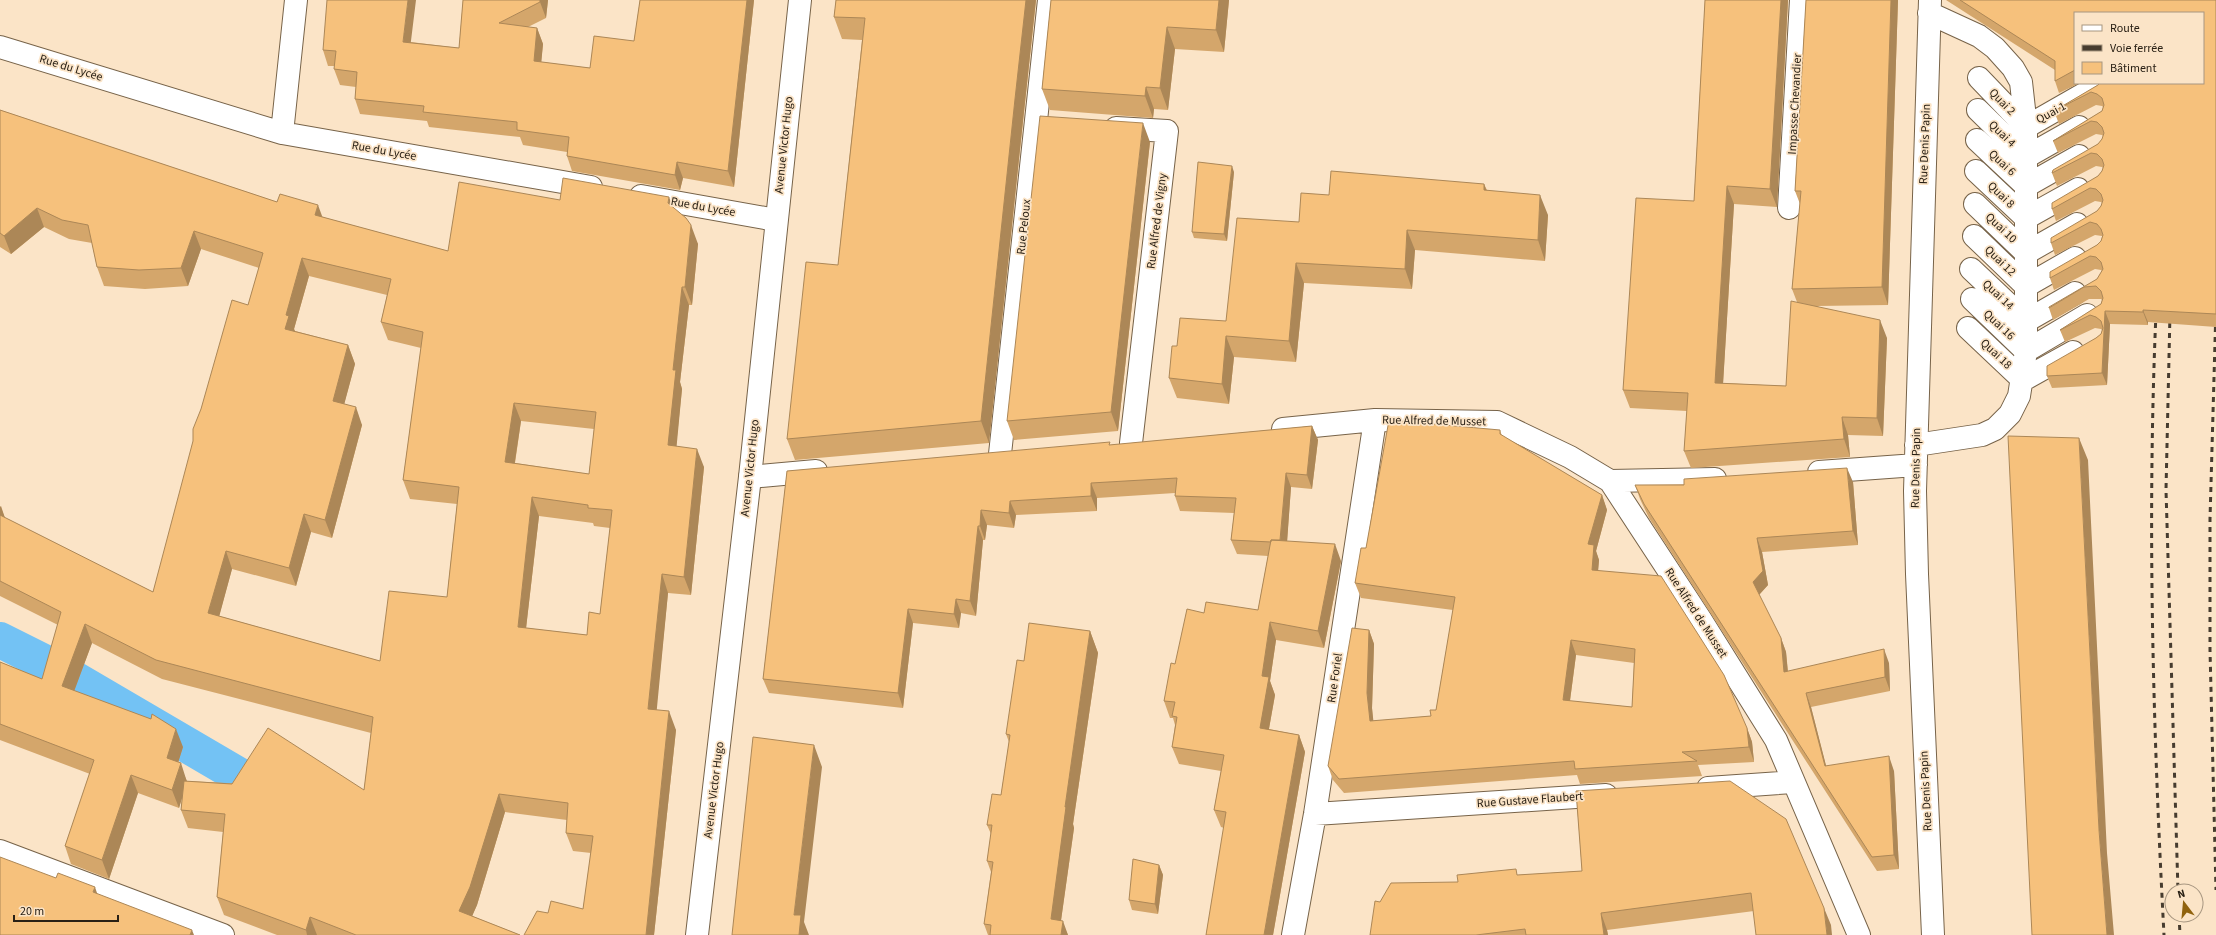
<svg xmlns="http://www.w3.org/2000/svg" width="2216" height="935" viewBox="0 0 2216 935" font-family="'Source Sans 3',sans-serif">
<style>
.lines{fill:none;stroke-linecap:round;stroke-linejoin:round}
.canal{stroke:#73c2f4;stroke-width:36}
.minor-casing{stroke:#776349;stroke-width:24}
.major-casing{stroke:#776349;stroke-width:24}
.minor{stroke:#fff;stroke-width:22}
.major{stroke:#fff;stroke-width:22}
.rail{stroke:#473c2f;stroke-width:3;stroke-dasharray:5 5;stroke-linecap:butt}
.wall{fill:#d4a66b;fill-rule:evenodd}
.shaded-wall{fill:#ac8757}
.building{fill:#f6c17c;stroke:#ac8757;fill-rule:evenodd}
.labels{text-anchor:middle;dominant-baseline:central;stroke-width:3.5;stroke-linejoin:round;paint-order:stroke}
.street-label{font-size:12px;fill:#292015;stroke:#fbe4c7}
</style>
<rect width="100%" height="100%" fill="#fbe4c7"/>
<g class="lines">
<path class="canal" d="M0 640 54 667 281 800"/>
<g class="minor-casing">
<path id="minor" d="M1930 0 1915 491 1917 574 1933 935
M0 47 282 133 591 187
M1979 78 2026 127
M1978 110 2026 157 2079 127
M2026 127 2096 87
M1116 128 1167 131 1131 443
M282 133 296 0
M1977 140 2026 186 2079 156
M1976 171 2026 218 2078 189
M641 196 776 220
M1975 204 2026 253 2077 224
M1789 208 1801 0
M1974 236 2026 286 2075 258
M1971 269 2026 321 2075 293
M1972 299 2026 351 2087 315
M1968 328 2023 380 2073 352
M1283 429 1375 420 1497 422 1570 457 1610 481 1701 620 1776 740 1859 935
M1916 445 1982 435 1995 429 2010 414 2019 396 2026 351V127L2021 82 2013 68 1995 48 1979 36 1929 13
M1000 454 1049 0
M1819 472 1916 465
M750 477 816 471
M1610 481 1715 479
M1708 788 1793 782
M1315 814 1606 795
M0 851 223 935
M1293 935 1315 814 1375 420"/>
</g>
<g class="major-casing">
<path id="major" d="M697 935 750 477 800 0"/>
</g>
<use href="#minor" class="minor"/>
<use href="#major" class="major"/>
<path class="rail" d="M2216 307 2210 519V650L2216 890
M2156 313C2147 520 2153 728 2164 935
M2170 313 2166 490 2178 891
M2179 915 2180 935"/>
</g>
<path class="wall" d="M463 0H548L546 18 528 27 537 28 543 44 541 62 590 68 634 41 640 0H754L734 187 683 178 680 190 572 171 567 156V152L523 145 520 137 429 127 427 121 360 114 355 99 356 87 340 85 334 69V66H328L323 50 411 42 459 48Z
M836 0H1036L1023 121 989 443 795 460 787 439 838 265 862 40 842 39 834 17Z
M1051 0H1229L1224 52 1175 49 1168 110 1154 109 1153 118 1050 110 1042 89Z
M1705 0H1788L1777 207 1734 204 1723 383 1786 386 1797 302 1792 289 1800 204 1795 191 1806 0H1898L1888 305 1817 306 1887 338 1883 436 1848 435 1850 457 1691 468 1684 451 1687 411 1630 408 1623 390 1694 201Z
M1946 0H2216V327L2148 322V325L2110 324 2107 385 2052 388 2047 376 2096 338 2101 334 2102 330 2101 329 2095 328 2065 342 2060 330 2101 304 2102 300 2101 299H2089L2053 320 2049 308 2097 279 2102 271 2101 270 2095 269 2054 290 2050 278 2097 245 2101 241 2102 237V236L2095 235 2055 255 2051 243 2097 211 2101 206 2102 203 2101 202 2095 201 2056 221 2052 209 2098 176 2102 171 2103 168 2102 167 2096 166 2057 186 2052 173 2098 144 2102 139 2103 136 2102 135 2096 134 2058 153 2053 141 2102 111 2103 107 2102 106 2096 105 2059 124 2054 111 2098 85 2203 83 2075 13V83H2080L2059 93 2055 81V70Z
M0 110 322 217 448 251 560 200 673 207 698 244 692 305H689L680 382 682 389 676 446 704 467 691 595 668 593 656 710 676 730 654 935 548 913 583 909 591 853 573 851 566 833 567 820 505 812 477 905 472 916 520 935H277L224 915 217 897 223 832 188 828 181 810 182 797 179 808 138 793 109 879 71 864 65 846 90 774 0 740V662L42 679 58 625 0 596V506L5 518 153 592 248 305 259 268 201 249 188 286 145 289 104 286 97 267 92 243 69 239 44 227 11 254 0 247ZM309 276 387 295 381 322 388 340 421 348 403 480 410 499 457 504 447 597 380 661 219 616 232 569 296 586 311 532 332 538 362 425 344 404 355 364 348 345 295 331 294 329ZM521 421 594 429 589 474 515 463ZM539 516 593 523 594 526 610 528 600 614 587 635 526 628ZM92 643 162 679 371 733 364 790 187 781 178 762 183 747 74 691Z
M1150 142 1118 431 1014 440 1007 421Z
M1234 172 1227 241 1194 238 1192 232Z
M1484 184 1487 190 1548 215 1545 261 1415 250 1412 289 1304 283 1296 362 1234 357 1229 404 1177 398 1169 378 1177 346 1226 321 1329 195Z
M1312 426 1318 440 1312 489 1291 487 1287 541 1341 561 1324 648 1276 640 1270 681 1275 695 1269 729 1299 735 1305 752 1273 935H1206L1224 828 1221 827 1214 810 1221 771 1179 764 1172 747 1175 725 1173 718H1170L1164 701 1175 664 1204 613 1258 610 1268 556 1237 554 1231 540 1234 513 1180 511 1175 496V493L1097 498V511L1016 515 1014 528 987 525 985 540H983L976 616 961 613 959 628 913 623 903 708 769 693 763 679 787 471 1111 445Z
M1500 430 1502 436 1602 495 1607 510 1596 551 1599 560 1598 570 1747 728 1752 742 1754 762 1698 765 1702 776 1580 784 1577 775 1344 793 1333 780 1328 766 1369 630 1374 644 1372 708 1373 721 1431 716 1436 710 1453 610 1361 598 1355 583 1366 548ZM1576 655 1634 663 1632 707 1570 701Z
M1853 482 1858 545 1762 552 1768 585 1759 595 1781 638 1786 652 1788 671 1889 663 1890 691 1811 707 1826 766 1894 771 1899 869 1877 871 1649 518 1640 499 1635 485Z
M1090 631 1098 653 1073 824 1074 828 1061 920 1068 935H988L984 924 991 872 987 861 991 834 987 825 1001 795 1009 742 1006 734 1024 661Z
M1576 791 1831 925 1754 911 1607 930 1608 935H1370L1380 902 1458 882 1518 875 1582 871Z
M1159 865 1163 875 1158 914 1132 910 1129 900Z"/>
<path class="shaded-wall" d="M408 0H416L409 57 403 42Z
M540 0H548L546 18 540 2Z
M747 0H754L734 187 728 171Z
M1026 0H1036L1023 121 989 443 981 421 1015 99Z
M1219 0H1229L1224 52 1216 30Z
M1781 0H1788L1777 207 1770 189Z
M1891 0H1898L1888 305 1882 287Z
M1167 27 1175 49 1168 110 1160 88Z
M537 28 543 44 540 76 534 61Z
M1146 87 1154 109 1153 118 1145 96Z
M1143 123 1150 142 1118 431 1111 412Z
M677 162 683 178 680 190 675 175Z
M1232 166 1234 172 1227 241 1224 234Z
M1484 184 1492 205 1484 190Z
M1727 186 1734 204 1722 401 1715 383Z
M1540 195 1548 215 1545 261 1538 240Z
M669 197 676 215 668 203Z
M318 205 325 224 315 215Z
M37 208 44 227 11 254 4 236Z
M691 225 698 244 692 305 685 287Z
M1407 230 1415 250 1412 289 1405 269Z
M194 231 201 249 188 286 181 268Z
M302 258 309 276 294 329 296 334 285 329 286 315Z
M1296 263 1304 283 1296 362 1289 341Z
M682 287 689 305 680 382 682 389 675 463 668 445 673 370Z
M2143 310 2148 322V325L2143 312Z
M2105 311 2110 324 2107 385 2102 373Z
M1880 320 1887 338 1883 436 1877 418Z
M1226 336 1234 357 1229 404 1222 384Z
M348 345 355 364 340 420 333 401Z
M514 403 521 421 512 481 505 462Z
M356 407 362 425 332 538 325 520Z
M1842 417 1848 435 1850 457 1844 439Z
M1312 426 1318 440 1312 489 1307 475Z
M2079 438 2088 460 2107 853 2114 935H2107L2099 830Z
M697 449 704 467 691 595 684 577Z
M1847 468 1853 482 1858 545 1853 531Z
M1286 473 1291 487 1286 557 1280 543Z
M1091 483 1097 498V511L1091 496Z
M1602 495 1607 510 1596 551 1599 560 1597 584 1592 570 1588 544Z
M532 497 539 516 524 646 518 627Z
M1010 501 1016 515 1014 528 1009 513Z
M1 506 7 524H0V507Z
M981 510 987 525 985 540 980 526Z
M304 514 311 532 296 586 289 568Z
M978 526 983 540 976 616 970 601Z
M1757 538 1762 552 1768 585 1758 596 1753 582Z
M1335 544 1341 561 1324 648 1318 631Z
M226 551 232 569 215 632 208 613Z
M662 574 668 593 655 728 648 709Z
M956 599 961 613 959 628 954 614Z
M908 609 913 623 903 708 898 693Z
M1270 622 1276 640 1270 681 1275 695 1266 745 1260 728 1262 676Z
M85 624 92 643 69 705 62 686Z
M1369 630 1374 644 1372 708 1375 736 1370 721 1367 693Z
M1090 631 1098 653 1073 824 1074 828 1059 935 1051 919 1065 807Z
M1781 638 1786 652 1789 686 1784 672Z
M1571 640 1576 655 1568 715 1563 700Z
M1884 649 1889 663 1890 691 1885 677Z
M1806 693 1811 707 1830 781 1825 766Z
M669 711 676 730 654 935H646Z
M1747 728 1752 742 1754 762 1749 747Z
M176 729 183 747 174 776 167 758Z
M1299 735 1305 752 1273 935H1264Z
M814 745 822 767 804 922 809 935H799L794 915Z
M1889 756 1894 771 1899 869 1894 855Z
M181 763 187 782 179 808 172 790Z
M131 775 138 793 109 879 102 860Z
M499 794 505 812 477 905 466 930 459 911Z
M1159 865 1163 875 1158 914 1155 904Z
M95 887 100 902 93 892Z
M1824 908 1831 925 1832 935H1827Z
M1601 913 1607 930 1608 935H1604Z
M310 917 317 935H307L306 930Z
M1063 921 1068 935H1061Z
M192 930 194 935H190Z"/>
<path class="building" d="M327 0H408L403 42 459 48 463 0H540V2L499 23 537 28 534 61 590 68 594 36 634 41 640 0H747L728 171 677 162 675 175 567 156 569 137 517 130V122L423 112 424 106 355 99 357 72 334 69 336 51 323 50Z
M836 0H1026L1015 99 981 421 787 439 806 262 838 265 865 18 834 17Z
M1051 0H1219L1216 30 1167 27 1160 88 1146 87 1145 96 1042 89Z
M1705 0H1781L1770 189 1727 186 1715 383 1786 386 1791 301 1880 320 1877 418 1842 417 1844 439 1684 451 1688 393 1623 390 1636 198 1694 201Z
M1806 0H1891L1882 287 1792 289 1801 191H1795Z
M1960 0H2216V314L2143 310V312L2105 311 2102 373 2047 376V366L2096 338 2101 334 2103 328 2101 321 2096 317 2090 315 2060 330 2101 304 2103 298 2101 291 2096 286 2084 287 2049 308V307L2097 279 2103 269 2101 262 2096 257 2090 256 2050 278V272L2097 245 2101 241 2103 235 2101 229 2097 224 2090 222 2051 243V238L2097 211 2101 206 2103 200 2101 194 2096 189 2090 188 2052 209V203L2098 176 2102 171 2104 165 2102 159 2097 154 2091 153 2052 173 2053 170 2098 144 2102 139 2104 133 2102 127 2097 122 2091 121 2053 141 2102 111 2104 105 2102 98 2097 94 2091 92 2054 111 2098 85 2100 83H2203V13H2075V70L2055 81V61Z
M0 110 277 202 280 194 318 205 315 215 448 251 459 182 560 200 563 178 669 197 668 203 686 218 691 225 685 287H682L673 370H676L668 445 697 449 684 577 662 574 648 709 669 711 646 935H524L537 911 548 913 551 901 583 909 593 836 566 833 568 803 499 794 470 887 459 911 520 935H356L310 917 306 930 217 897 225 814 181 810 184 781 232 784 268 728 364 790 373 717 156 660 85 624 62 686 151 719 152 714 176 729 167 758 181 763 172 790 131 775 102 860 65 846 94 760 0 724V662L42 679 61 612 0 581V515L153 592 193 441V429L201 409 232 300 248 305 263 253 194 231 181 268 139 270 97 267 88 225 62 220 37 208 4 236 0 233ZM302 258 391 279 381 322 423 332 403 480 459 487 447 597 389 591 380 661 208 613 226 551 289 568 304 514 325 520 356 407 333 401 348 345 285 329 289 316 286 315ZM514 403 596 412 589 474 505 462ZM532 497 588 505V508L612 510 600 614 589 612 587 635 518 627Z
M1040 116 1143 123 1111 412 1007 421Z
M1198 162 1232 166 1224 234 1192 232Z
M1331 171 1484 184V190L1540 195 1538 240 1407 230 1405 269 1296 263 1289 341 1226 336 1222 384 1169 378 1172 346H1177L1180 318 1226 321 1237 218 1299 222 1301 193 1329 195Z
M1389 420 1500 430V434L1602 495 1588 544 1594 545 1592 570 1661 576 1724 675 1747 728 1749 747 1682 752 1697 761 1575 769 1574 761 1339 779 1328 766 1352 628 1369 630 1367 693 1370 721 1431 716 1430 710H1436L1455 597 1355 583 1361 548H1366ZM1571 640 1635 649 1632 707 1563 700Z
M1312 426 1307 475 1286 473 1280 540H1271V542L1231 540 1236 498 1175 496 1177 478 1091 483V496L1010 501 1009 513 981 510 980 526H978L970 601 956 599 954 614 908 609 898 693 763 679 787 471 1110 442 1109 445Z
M2008 436 2079 438 2099 830 2107 935H2032Z
M1847 468 1853 531 1757 538 1763 571 1753 582 1781 638 1784 672 1884 649 1885 677 1806 693 1825 766 1889 756 1894 855 1872 857 1644 504 1635 485H1684V479Z
M1271 540 1335 544 1318 631 1270 622 1262 676 1269 677 1260 728 1299 735 1264 935H1206L1226 812 1214 810 1224 755 1172 747 1177 717 1172 716 1175 702 1164 701 1171 663 1175 664 1187 609 1204 613 1206 602 1258 610Z
M1029 623 1090 631 1065 807H1066L1051 919 1063 921 1061 935H990L991 925 984 924 993 862 987 861 992 825H987L992 794 1001 795 1010 735 1006 734 1017 660 1024 661Z
M753 737 814 745 794 915H801L799 935H732Z
M1730 781 1786 819 1824 908 1827 935H1756L1751 893 1601 913 1604 935H1526L1525 929 1476 935H1370L1375 901 1380 902 1391 883 1458 882 1457 875 1516 869 1517 875 1582 871 1576 791Z
M0 857 56 878 58 873 95 887 93 892 192 930 190 935H0Z
M1133 859 1159 865 1155 904 1129 900Z"/>
<g class="labels">
<g class="street-label">
<text transform="translate(71 68) rotate(17)">Rue du Lycée</text>
<text transform="translate(2002 102) rotate(46)">Quai 2</text>
<text transform="translate(1795 104) rotate(-87)">Impasse Chevandier</text>
<text transform="translate(2051 113) rotate(-29)">Quai 1</text>
<text transform="translate(2002 134) rotate(44)">Quai 4</text>
<text transform="translate(1925 144) rotate(-88)">Rue Denis Papin</text>
<text transform="translate(784 145) rotate(-84)">Avenue Victor Hugo</text>
<text transform="translate(384 151) rotate(10)">Rue du Lycée</text>
<text transform="translate(2002 163) rotate(43)">Quai 6</text>
<text transform="translate(2001 195) rotate(44)">Quai 8</text>
<text transform="translate(703 207) rotate(10)">Rue du Lycée</text>
<text transform="translate(1157 221) rotate(-83)">Rue Alfred de Vigny</text>
<text transform="translate(1024 227) rotate(-84)">Rue Peloux</text>
<text transform="translate(2001 228) rotate(43)">Quai 10</text>
<text transform="translate(2000 261) rotate(44)">Quai 12</text>
<text transform="translate(1998 295) rotate(43)">Quai 14</text>
<text transform="translate(1999 325) rotate(43)">Quai 16</text>
<text transform="translate(1996 354) rotate(43)">Quai 18</text>
<text transform="translate(1434 421) rotate(1)">Rue Alfred de Musset</text>
<text transform="translate(750 468) rotate(-84)">Avenue Victor Hugo</text>
<text transform="translate(1916 468) rotate(-89)">Rue Denis Papin</text>
<text transform="translate(1696 613) rotate(57)">Rue Alfred de Musset</text>
<text transform="translate(1335 678) rotate(-82)">Rue Foriel</text>
<text transform="translate(714 790) rotate(-83)">Avenue Victor Hugo</text>
<text transform="translate(1926 791) rotate(-93)">Rue Denis Papin</text>
<text transform="translate(1530 800) rotate(-4)">Rue Gustave Flaubert</text>
</g>
</g>
<rect x="2074" y="12" width="130" height="72" fill="#fbe4c7" stroke="#a79680"/>
<rect x="2082" y="25" width="20" height="6" fill="#ffffff" stroke="#a79680"/>
<text x="2110" y="32" font-size="12" fill="#292015">Route</text>
<rect x="2082" y="45" width="20" height="6" fill="#473c2f" stroke="#a79680"/>
<text x="2110" y="52" font-size="12" fill="#292015">Voie ferrée</text>
<rect x="2082" y="62" width="20" height="12" fill="#f6c17c" stroke="#a79680"/>
<text x="2110" y="72" font-size="12" fill="#292015">Bâtiment</text>
<g transform="translate(2184 903) rotate(344)"><circle r="19" fill="#fbe4c7" stroke="#a79680"/>
<path d="M0-3L7 15L0 10L-7 15Z" fill="#90620d"/>
<text y="-6" font-size="11" font-weight="bold" text-anchor="middle" fill="#292015">N</text>
</g>
<path d="M14 915v6h104v-6" fill="none" stroke="#292015" stroke-width="2"/>
<text x="20" y="915" font-size="12" fill="#292015" stroke="#fbe4c7" stroke-width="3" paint-order="stroke">20 m</text>
</svg>
